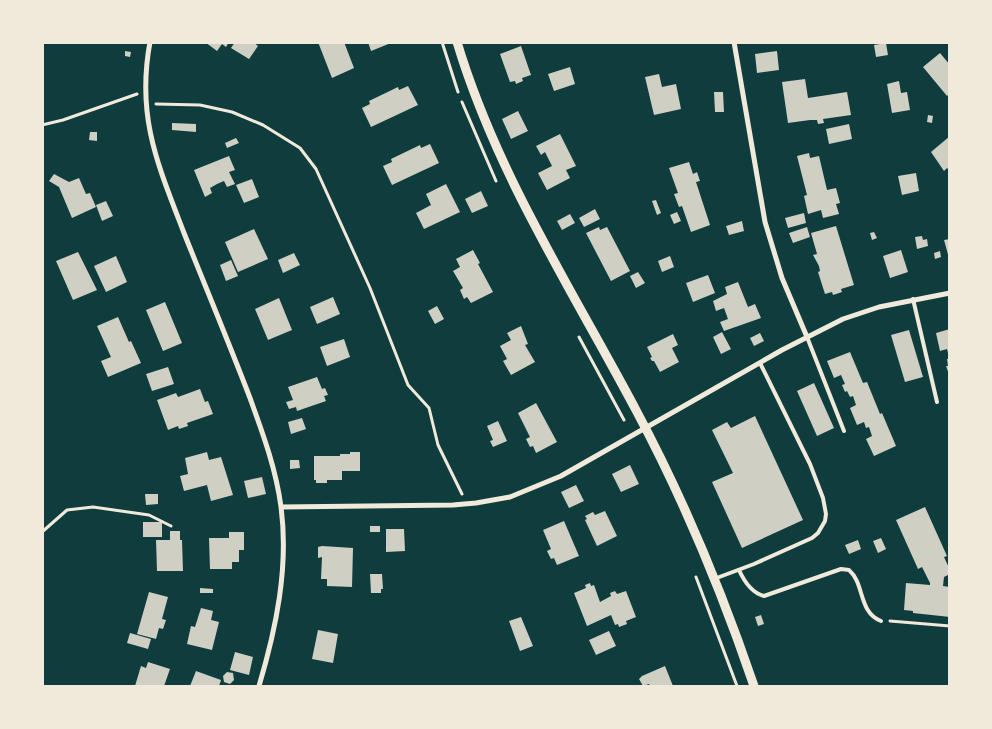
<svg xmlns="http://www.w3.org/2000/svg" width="992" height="729" viewBox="0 0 992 729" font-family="Signika,sans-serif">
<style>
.building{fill:#cfcfc3}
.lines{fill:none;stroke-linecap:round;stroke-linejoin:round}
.path{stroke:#f1e9da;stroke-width:3}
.service{stroke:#f1e9da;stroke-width:4}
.minor{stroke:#f1e9da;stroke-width:5}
.tertiary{stroke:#f1e9da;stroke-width:9}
</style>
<rect width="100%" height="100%" fill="#0f3d3e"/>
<path class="building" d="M205 42H229L226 47 222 44 217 51Z
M235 42H253L258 46 249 59 231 48Z
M318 42H344L354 68 332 78Z
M368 42H391V43L371 51Z
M886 43 888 55 876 57 874 45Z
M521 46 531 75 522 78 523 81 516 84 515 81 510 82 500 54Z
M125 51 131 52 130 57 125 56Z
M777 51 779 70 757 73 755 54Z
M940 53 950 65V93L947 96 923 67Z
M570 67 575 84 554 91 548 74Z
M659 74 662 87 676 84 681 109 654 115 645 77Z
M805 79 808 98 847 92 851 115 823 119 824 123 818 124 817 120H810L788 123 782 82Z
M899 81 901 93 907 92 910 110 892 113 887 84Z
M408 86 418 105 371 127 362 108 370 104 369 101 398 87 399 90Z
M714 92H723L724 112H715Z
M518 111 528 131 511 139 502 119Z
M928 115 933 116 932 123 927 122Z
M172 123 196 124V132L172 130Z
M849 124 852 139 829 144 826 129Z
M90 132H97V141L89 140Z
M560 134 576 166 566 170 570 178 547 190 538 173 552 166 545 152 541 155 536 146Z
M950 136V171L947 168 944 171 931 152Z
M236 138 239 143 227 148 225 143Z
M430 144 439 163 392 185 383 166 392 162 391 159 420 145 421 148Z
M809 153 810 158 819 156 827 190 836 188 840 203 836 204 839 214 823 218 821 210 808 214 804 196 807 195 797 156Z
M229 156 235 170 229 172 235 184 227 187 224 181 217 184 210 188 212 193 205 197 194 170Z
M689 162 693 174 697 172 700 181 696 182 710 225 691 232 682 206 679 207 674 194 678 193 669 168Z
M916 173 919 191 902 195 898 176Z
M54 174 69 182 79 178 86 194 90 193 96 207 72 218 59 187 49 181Z
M252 179 259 197 244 203 236 185Z
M446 184 460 212 424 229 416 213 431 205 426 194Z
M481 191 488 206 472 213 465 199Z
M656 200 661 213 657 215 652 201Z
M106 201 113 216 102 221 96 205Z
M595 209 600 219 584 227 579 218Z
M677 212 681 221 674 224 670 215Z
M804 213 806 223 788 228 785 218Z
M570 214 575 223 562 230 557 221Z
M742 221 744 231 729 235 726 226Z
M836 226 854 285 841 289 842 292 833 295 832 292 825 294 818 272 820 271 819 266 813 255 817 254 811 233Z
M599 227 600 230 607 227 630 271 611 281 586 233Z
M807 227 810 237 793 243 789 233Z
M254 229 268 259 238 272 225 242Z
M874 232 877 238 872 240 870 233Z
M922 236 923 240 927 239 928 246 917 249 915 237Z
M950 239V258H949L944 240Z
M473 250 480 263 478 264 493 292 471 303 467 297 464 299 460 290 463 288 453 271 460 267 456 259Z
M901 250 908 272 890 278 883 256Z
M940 251 941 257 935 259 934 253Z
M78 252 97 290 73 300 56 261Z
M294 253 300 265 283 273 278 260Z
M116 256 127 282 106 292 94 266Z
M670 256 674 267 662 272 658 261Z
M231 260 238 276 226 281 220 265Z
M638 272 645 283 636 288 630 276Z
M708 275 715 293 693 302 686 283Z
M738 282 748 307 755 304 761 318 724 331 720 322 728 319 724 308 716 311 713 301 727 294 725 287Z
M333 297 340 314 317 324 310 307Z
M279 298 292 330 268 340 255 309Z
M165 302 182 343 163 351 146 310Z
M437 306 444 319 435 324 428 311Z
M118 317 129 342 131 341 141 363 108 377 101 361 111 357 97 326Z
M521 326 528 344 525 345 535 362 511 375 503 361 507 359 500 346 511 340 507 333Z
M950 329V357H949L947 349 940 351 936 333Z
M909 330 923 377 905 382 891 335Z
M722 332 731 349 721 354 713 337Z
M760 333 764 341 754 346 750 338Z
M673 334 678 345 672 348 679 362 660 372 654 361H652L650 358 652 357 647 347Z
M344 339 350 357 327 366 320 347Z
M850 352 863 383 867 382 880 414 882 413 896 446 874 456 866 439 872 436 869 427 866 428 864 422 857 425 850 408 856 405 853 396 850 397 847 391 845 392 842 385 845 384 841 375 834 378 827 361Z
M947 359H950V377L946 366H948Z
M168 367 174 384 152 391 146 374Z
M317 377 322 389 325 388 328 395 324 396 326 401 297 411 296 407 289 409 286 402 293 400 288 387Z
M814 383 834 428 817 436 797 391Z
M200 389 205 402 208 401 213 414 187 423 188 426 179 429 178 426 168 430 157 400 176 393 178 397Z
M536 403 557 442 536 453 533 446 530 447 526 439 530 437 518 413Z
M755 416 803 520 742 548 712 482 733 473 712 430 727 422 731 428Z
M302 418 306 429 291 434 288 422Z
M498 421 507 441 493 447 490 441 493 440 487 426Z
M207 452 209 460 221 457 233 495 211 501 207 485 184 491 180 476 188 474 185 458Z
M350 452H360V471H342V480H327V483H316V480H314V456H340V454H350Z
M290 460H299L300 468 290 469Z
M630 465 639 484 621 492 612 474Z
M262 477 266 494 248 498 244 481Z
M576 485 584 501 569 508 561 492Z
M145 494H158V504L146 505Z
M925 507 947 556 944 557 950 570V574L944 577 943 586 950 587V617L913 613V611L904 610 906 583 930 585V583L922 567 918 569 896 520Z
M605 511 617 536 597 546 585 520 587 519 585 516 593 512 595 515Z
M564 521 579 556 557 565 554 558 551 559 547 551 551 549 543 530Z
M143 522H162V537H143Z
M370 526H380V532H370Z
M386 529H404L405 551 386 552Z
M170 531H180V540H182L183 571H157L156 540H170Z
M229 532H244V550H239V562H232V569H210L209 538H229Z
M881 538 886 549 878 553 873 541Z
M858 540 861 549 849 554 845 545Z
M322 546 353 548 352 587 327 586V579H321L322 557 318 558V547Z
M370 574H382L383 589H381V593H371Z
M590 583 591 586 594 585 600 602 611 596 610 593 615 591 617 594 626 591 636 617 626 621 627 624 619 627 618 624 615 625 611 615 587 626 574 593 586 588 585 585Z
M200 588 213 589V593H200Z
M149 592 168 597 162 619 166 620 163 629 159 628 156 639 137 634Z
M201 608 213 611 211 620 219 622 212 650 187 644 191 626 195 627Z
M761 615 764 624 758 626 755 617Z
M521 617 533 646 520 651 509 621Z
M318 630 338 634 333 663 312 659Z
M609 631 616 646 596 655 589 640Z
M130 633 151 639 148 649 127 643Z
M235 652 253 657 249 675 230 670Z
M148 662 170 669 164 686H135L141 666 146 668Z
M665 666 673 686H650L649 684 643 686 639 679 642 676Z
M196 671 221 680 219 686H190Z
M227 672 233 673 234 680 230 684 224 682 223 676Z"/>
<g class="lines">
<path class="path" d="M442 42 458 92
M462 102 496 181
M156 104 200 105 232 112 263 125 300 148 316 169 370 288 408 385 429 408 438 445 462 494
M42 125 63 120 137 94
M579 337 624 420
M42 532 67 510 93 507 149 515 171 526
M696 577 737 686
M890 621 950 626"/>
<path class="service" d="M913 299 937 402
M807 337 844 431
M739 570C744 581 752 593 764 596L841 569 849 570C865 584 858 612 881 621
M714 579 754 564 812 538 818 533 825 521 826 514 823 498 810 464 760 363"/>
<path class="minor" d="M150 42C136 117 158 165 184 233 206 288 229 343 250 398 263 434 276 469 281 507 289 567 276 629 259 686
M734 42 765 222 782 278 807 337
M281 507 453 505 476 503 510 497 561 476 782 350 843 319 879 307 950 293"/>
<path class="tertiary" d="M457 42C497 175 573 291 637 412 684 500 722 592 754 686"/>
</g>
<rect width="992" height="729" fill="none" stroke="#f1e9da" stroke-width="88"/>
</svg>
